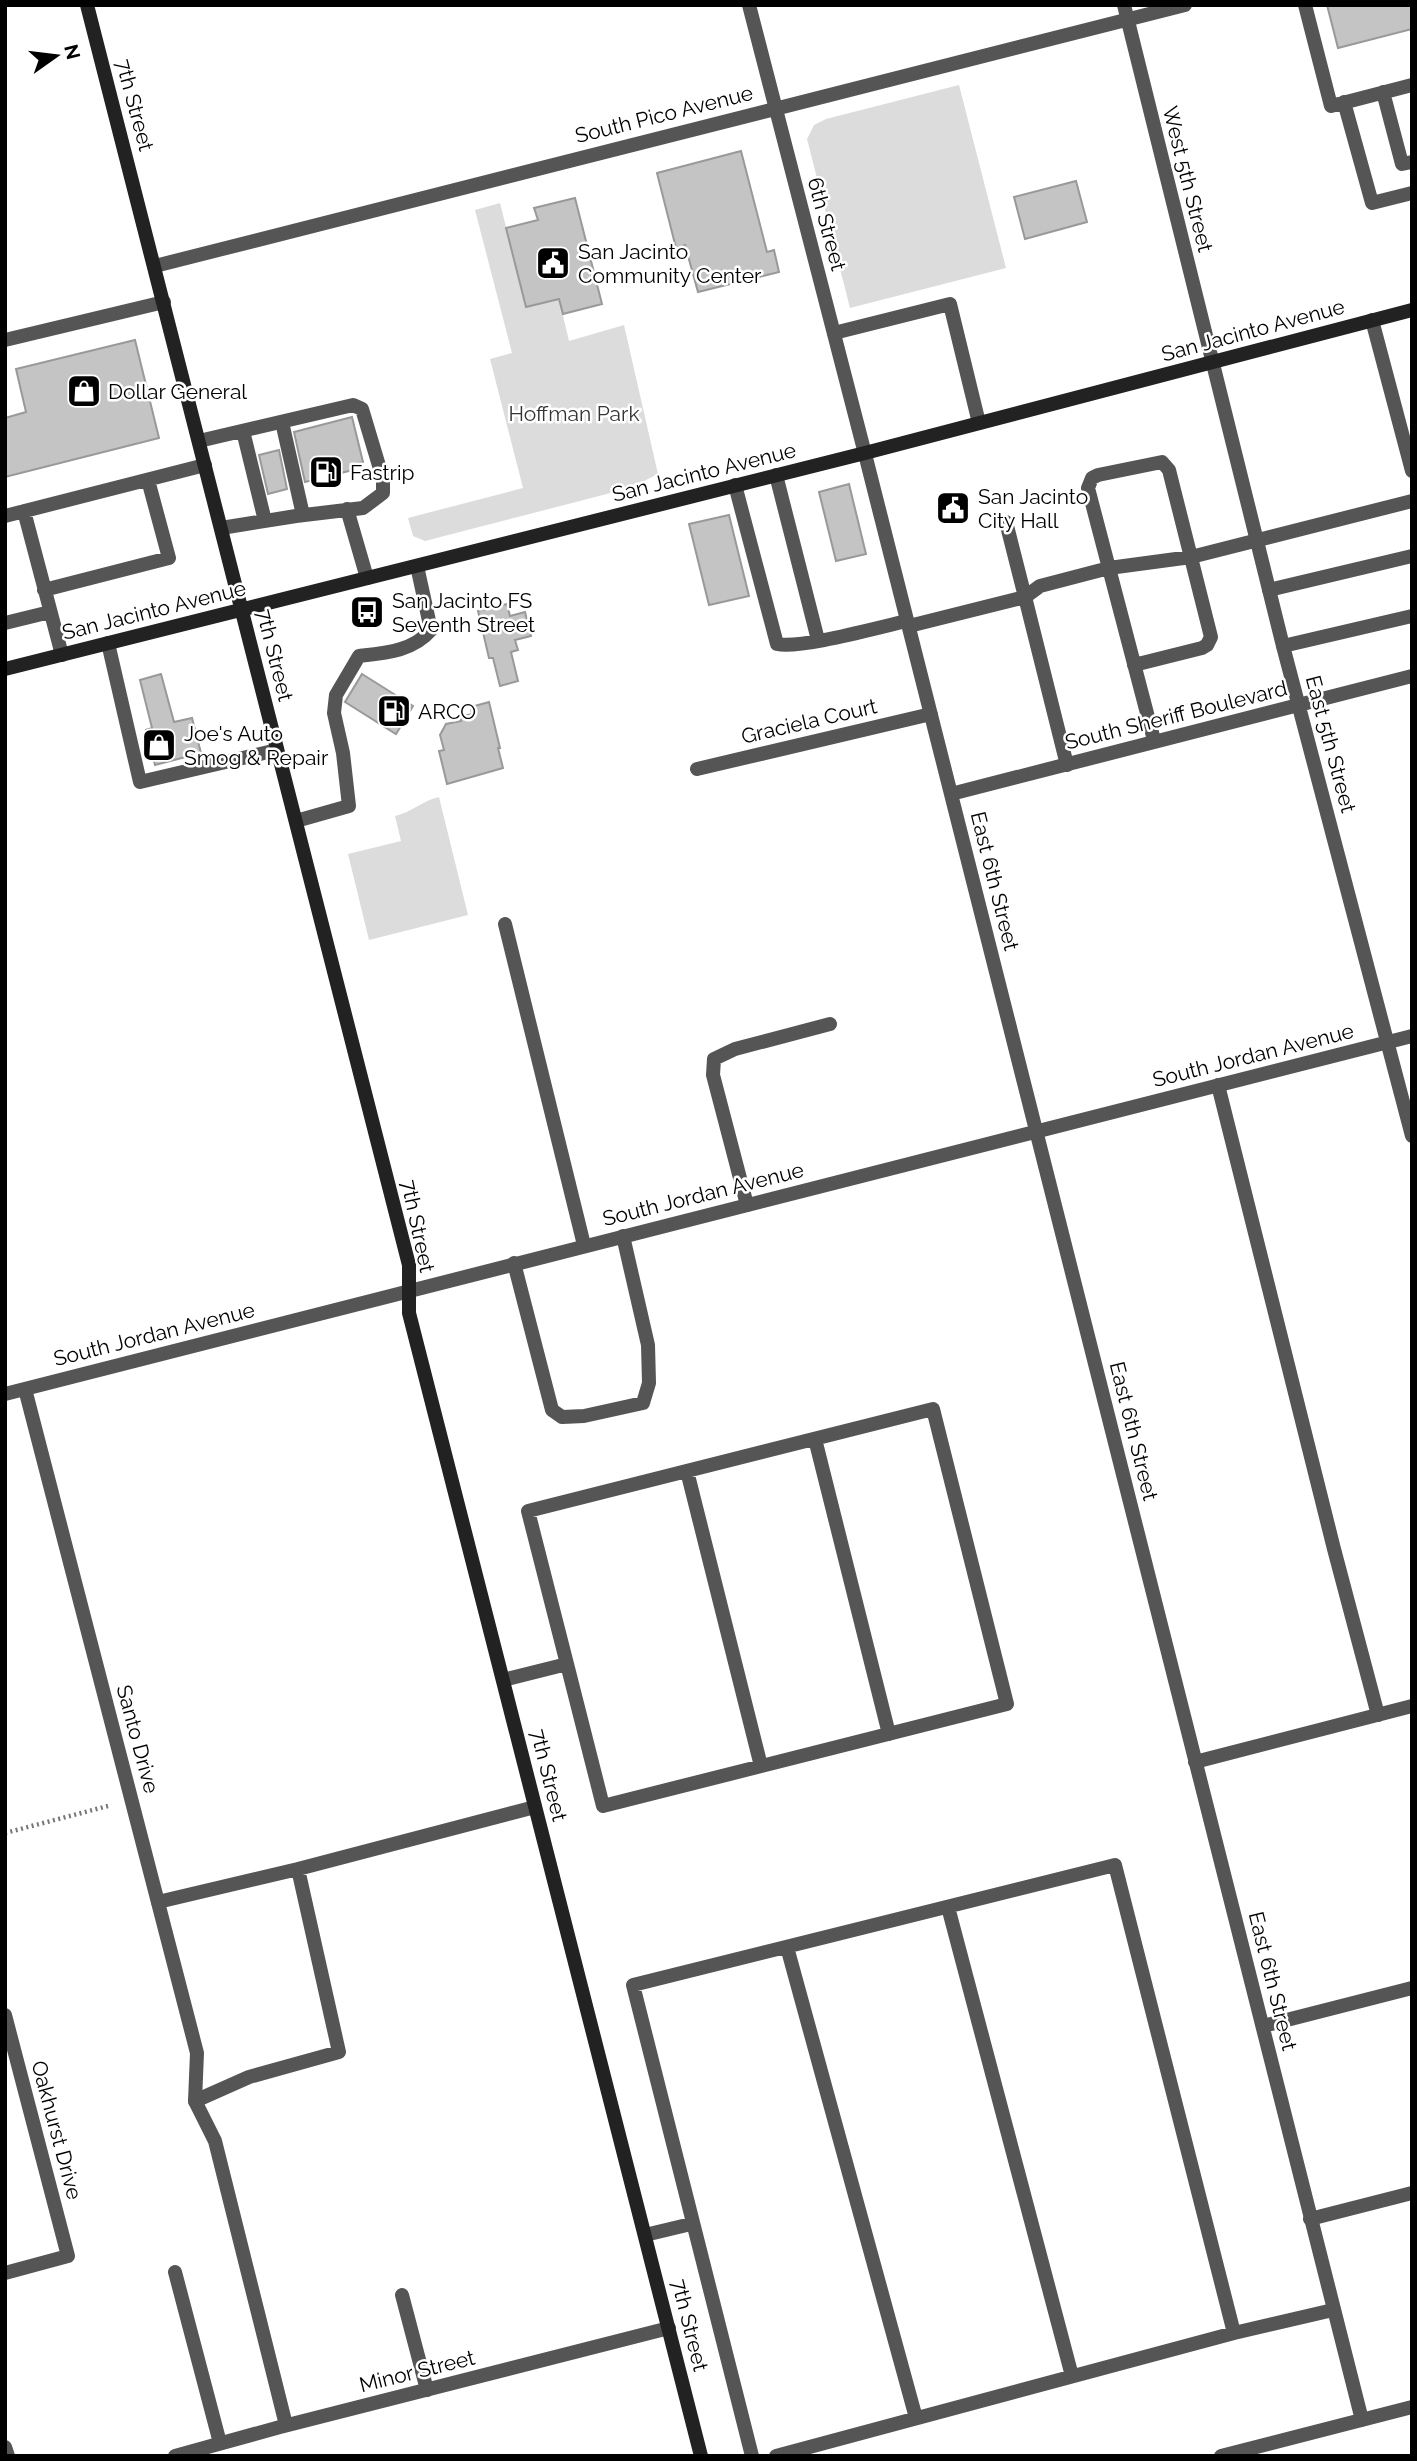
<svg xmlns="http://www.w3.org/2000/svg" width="1417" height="2461" viewBox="0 0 1417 2461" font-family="Raleway,sans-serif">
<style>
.green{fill:#dcdcdc}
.building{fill:#c4c4c4;stroke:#999;stroke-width:2}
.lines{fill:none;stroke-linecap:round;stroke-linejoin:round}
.path{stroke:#777;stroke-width:4.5;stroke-dasharray:2 3.5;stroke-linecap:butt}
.lane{stroke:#555;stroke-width:14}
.street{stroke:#555;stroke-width:14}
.secondary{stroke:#222;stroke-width:14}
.labels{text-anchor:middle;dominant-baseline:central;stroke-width:5;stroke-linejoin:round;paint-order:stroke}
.street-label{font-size:21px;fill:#000;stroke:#fff}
.poi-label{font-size:21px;fill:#000;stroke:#fff;text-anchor:start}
.park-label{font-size:21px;fill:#333;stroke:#fff}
</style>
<rect width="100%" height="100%" fill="#fff"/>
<path class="green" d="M959 85 1006 268 850 308 807 139 814 125 826 119Z
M500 203 526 307 559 299 569 341 624 325 658 474 630 488 425 541 413 536 408 518 523 488 490 359 512 353 475 210Z
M439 797 468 915 369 940 348 854 401 841 395 816C412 812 422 801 439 797Z"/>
<path class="building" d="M1327 5H1412V29L1338 48Z
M741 151 767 252 774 250 779 272 698 292 685 245 676 248 657 173Z
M1076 181 1087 222 1025 239 1014 197Z
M575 198 602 304 563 314 559 299 526 307 506 228 538 220 534 208Z
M135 340 159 438 5 477V418L26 412 16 369Z
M352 417 363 462 352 464 353 470 305 482 294 432Z
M279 450 287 489 268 494 259 455Z
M849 484 866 554 836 561 819 492Z
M729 515 749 596 709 605 689 524Z
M507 604 510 616 525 612 531 636 515 640 518 650 511 652 518 681 500 686 493 658H489L478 611Z
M161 674 174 722 192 718 201 753 155 765 146 730 152 728 140 680Z
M362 674 413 706 396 734 345 702Z
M489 702 500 748H498L503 768 447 784 439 751 444 750 440 735 446 724 461 721 460 717 472 714 471 707Z"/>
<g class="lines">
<path class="path" d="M5 1833 108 1806"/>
<path class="lane" d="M1305 5 1331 106 1412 85
M1383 92 1402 164 1412 162
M1344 102 1372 203 1412 193
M1372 320 1412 471
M834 333 950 304 979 423
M5 340 164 302
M282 422 303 515
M243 431 265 521
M199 441 353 405 362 409 383 479V493L363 508 296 516 221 528
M776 475 818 640
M735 485 777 644C801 649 879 627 907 621
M347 509 367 578
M24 511 62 655
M5 516 205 465
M1006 522 1025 597
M44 590 169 558 148 480
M1269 590 1412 556
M1025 597 1040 586 1109 568 1191 557 1412 501
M5 623 50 612
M909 626 1025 597 1067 765
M108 643 140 782 277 750
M1283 646 1412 616
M1134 665 1202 648 1207 645 1211 637 1169 470 1162 462 1098 475 1092 478 1088 488 1154 740
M296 821 349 806 343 753 334 713 336 695 359 656C386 653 413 651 431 630L417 566
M505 924 584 1245
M1218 1085 1334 1549 1378 1715
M747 1205 713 1075 714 1059 735 1049 830 1024
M514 1263 552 1410 562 1417 584 1416 643 1403 649 1383 648 1345 623 1236
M815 1439 889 1734
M687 1471 761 1766
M503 1680 567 1664 603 1806 1007 1704 933 1409 528 1511 567 1664
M298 1869 535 1807
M158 1902 298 1869 339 2052 249 2077 195 2101 215 2141 286 2425
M948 1907 1072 2376
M787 1947 916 2418
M1310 2219 1412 2193
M645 2235 691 2224
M175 2272 220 2443
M402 2295 427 2390
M1234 2333 1333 2310
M5 2447 8 2456
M752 2456 633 1985 1115 1865 1234 2333 776 2456"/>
<path class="street" d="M749 5 863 446 1362 2420
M1124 5 1283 646 1412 1136
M155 266 1185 5
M697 769 931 714
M951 794 1412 676
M25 1389 197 2053 195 2101
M5 1394 1412 1036
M1195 1762 1412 1706
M5 2015 68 2256 5 2273
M1263 2026 1412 1988
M175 2456 280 2427 669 2328
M1221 2456 1412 2407"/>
<path class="secondary" d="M87 5 409 1265V1313L701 2456
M5 669 865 453 1412 310"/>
</g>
<defs>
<g id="civic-square" transform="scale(1.75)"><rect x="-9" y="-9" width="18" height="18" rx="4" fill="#000" stroke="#fff"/><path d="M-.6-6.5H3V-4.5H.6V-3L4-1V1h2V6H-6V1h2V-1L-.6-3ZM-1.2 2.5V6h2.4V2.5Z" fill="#fff"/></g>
<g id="shop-square" transform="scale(1.75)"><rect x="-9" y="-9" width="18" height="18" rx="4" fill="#000" stroke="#fff"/><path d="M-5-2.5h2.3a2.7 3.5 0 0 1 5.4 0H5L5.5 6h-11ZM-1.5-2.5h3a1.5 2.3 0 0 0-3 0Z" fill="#fff"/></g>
<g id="fuel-square" transform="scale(1.75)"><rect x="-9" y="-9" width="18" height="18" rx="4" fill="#000" stroke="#fff"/><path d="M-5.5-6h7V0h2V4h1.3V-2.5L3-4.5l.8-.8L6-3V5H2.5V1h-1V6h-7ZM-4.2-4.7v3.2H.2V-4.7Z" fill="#fff"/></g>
<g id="bus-square" transform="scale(1.75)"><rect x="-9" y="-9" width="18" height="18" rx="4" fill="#000" stroke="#fff"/><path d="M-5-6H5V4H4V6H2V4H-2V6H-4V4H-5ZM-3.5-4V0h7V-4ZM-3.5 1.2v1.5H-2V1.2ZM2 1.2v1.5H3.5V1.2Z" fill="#fff"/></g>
</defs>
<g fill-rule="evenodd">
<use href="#civic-square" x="553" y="263"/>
<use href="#shop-square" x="84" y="391"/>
<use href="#fuel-square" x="326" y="472"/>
<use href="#civic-square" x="953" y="508"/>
<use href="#bus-square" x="367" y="612"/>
<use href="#fuel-square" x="394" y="711"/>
<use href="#shop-square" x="159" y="745"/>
</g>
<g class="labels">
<g class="street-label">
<text transform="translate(135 105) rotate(75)">7th Street</text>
<text transform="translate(664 114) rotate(-14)">South Pico Avenue</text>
<text transform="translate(1188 179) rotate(76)">West 5th Street</text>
<text transform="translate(827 224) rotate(75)">6th Street</text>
<text transform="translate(1253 330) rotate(-15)">San Jacinto Avenue</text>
<text transform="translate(704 472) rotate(-14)">San Jacinto Avenue</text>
<text transform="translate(154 610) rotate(-14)">San Jacinto Avenue</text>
<text transform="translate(275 655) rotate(76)">7th Street</text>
<text transform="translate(1176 715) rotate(-14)">South Sheriff Boulevard</text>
<text transform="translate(809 721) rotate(-13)">Graciela Court</text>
<text transform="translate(1331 744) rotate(75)">East 5th Street</text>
<text transform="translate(995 881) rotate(76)">East 6th Street</text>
<text transform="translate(1253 1055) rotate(-14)">South Jordan Avenue</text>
<text transform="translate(703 1194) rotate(-14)">South Jordan Avenue</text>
<text transform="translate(418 1226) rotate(78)">7th Street</text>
<text transform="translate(154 1334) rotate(-14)">South Jordan Avenue</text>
<text transform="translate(1134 1431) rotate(76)">East 6th Street</text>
<text transform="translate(138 1739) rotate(75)">Santo Drive</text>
<text transform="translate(549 1775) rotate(76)">7th Street</text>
<text transform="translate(1273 1981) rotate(76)">East 6th Street</text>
<text transform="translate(57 2130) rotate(75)">Oakhurst Drive</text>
<text transform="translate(690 2325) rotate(76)">7th Street</text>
<text transform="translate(417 2371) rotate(-14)">Minor Street</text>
</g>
<g class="poi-label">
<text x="578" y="251">San Jacinto<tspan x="578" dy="24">Community Center</tspan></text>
<text x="108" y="391">Dollar General</text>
<text x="350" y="472">Fastrip</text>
<text x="978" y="496">San Jacinto<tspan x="978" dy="24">City Hall</tspan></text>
<text x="392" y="600">San Jacinto FS<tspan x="392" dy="24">Seventh Street</tspan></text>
<text x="418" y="711">ARCO</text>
<text x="184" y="733">Joe's Auto<tspan x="184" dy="24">Smog &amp; Repair</tspan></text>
</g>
<g class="park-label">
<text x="574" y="413">Hoffman Park</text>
</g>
</g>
<rect width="1417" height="2461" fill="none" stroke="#000000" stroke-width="14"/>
<g transform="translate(56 56) rotate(76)" stroke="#ffffff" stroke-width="5" paint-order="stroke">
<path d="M0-5L12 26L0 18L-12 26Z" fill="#000000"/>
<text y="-10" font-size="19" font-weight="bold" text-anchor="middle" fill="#000000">N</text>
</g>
</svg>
